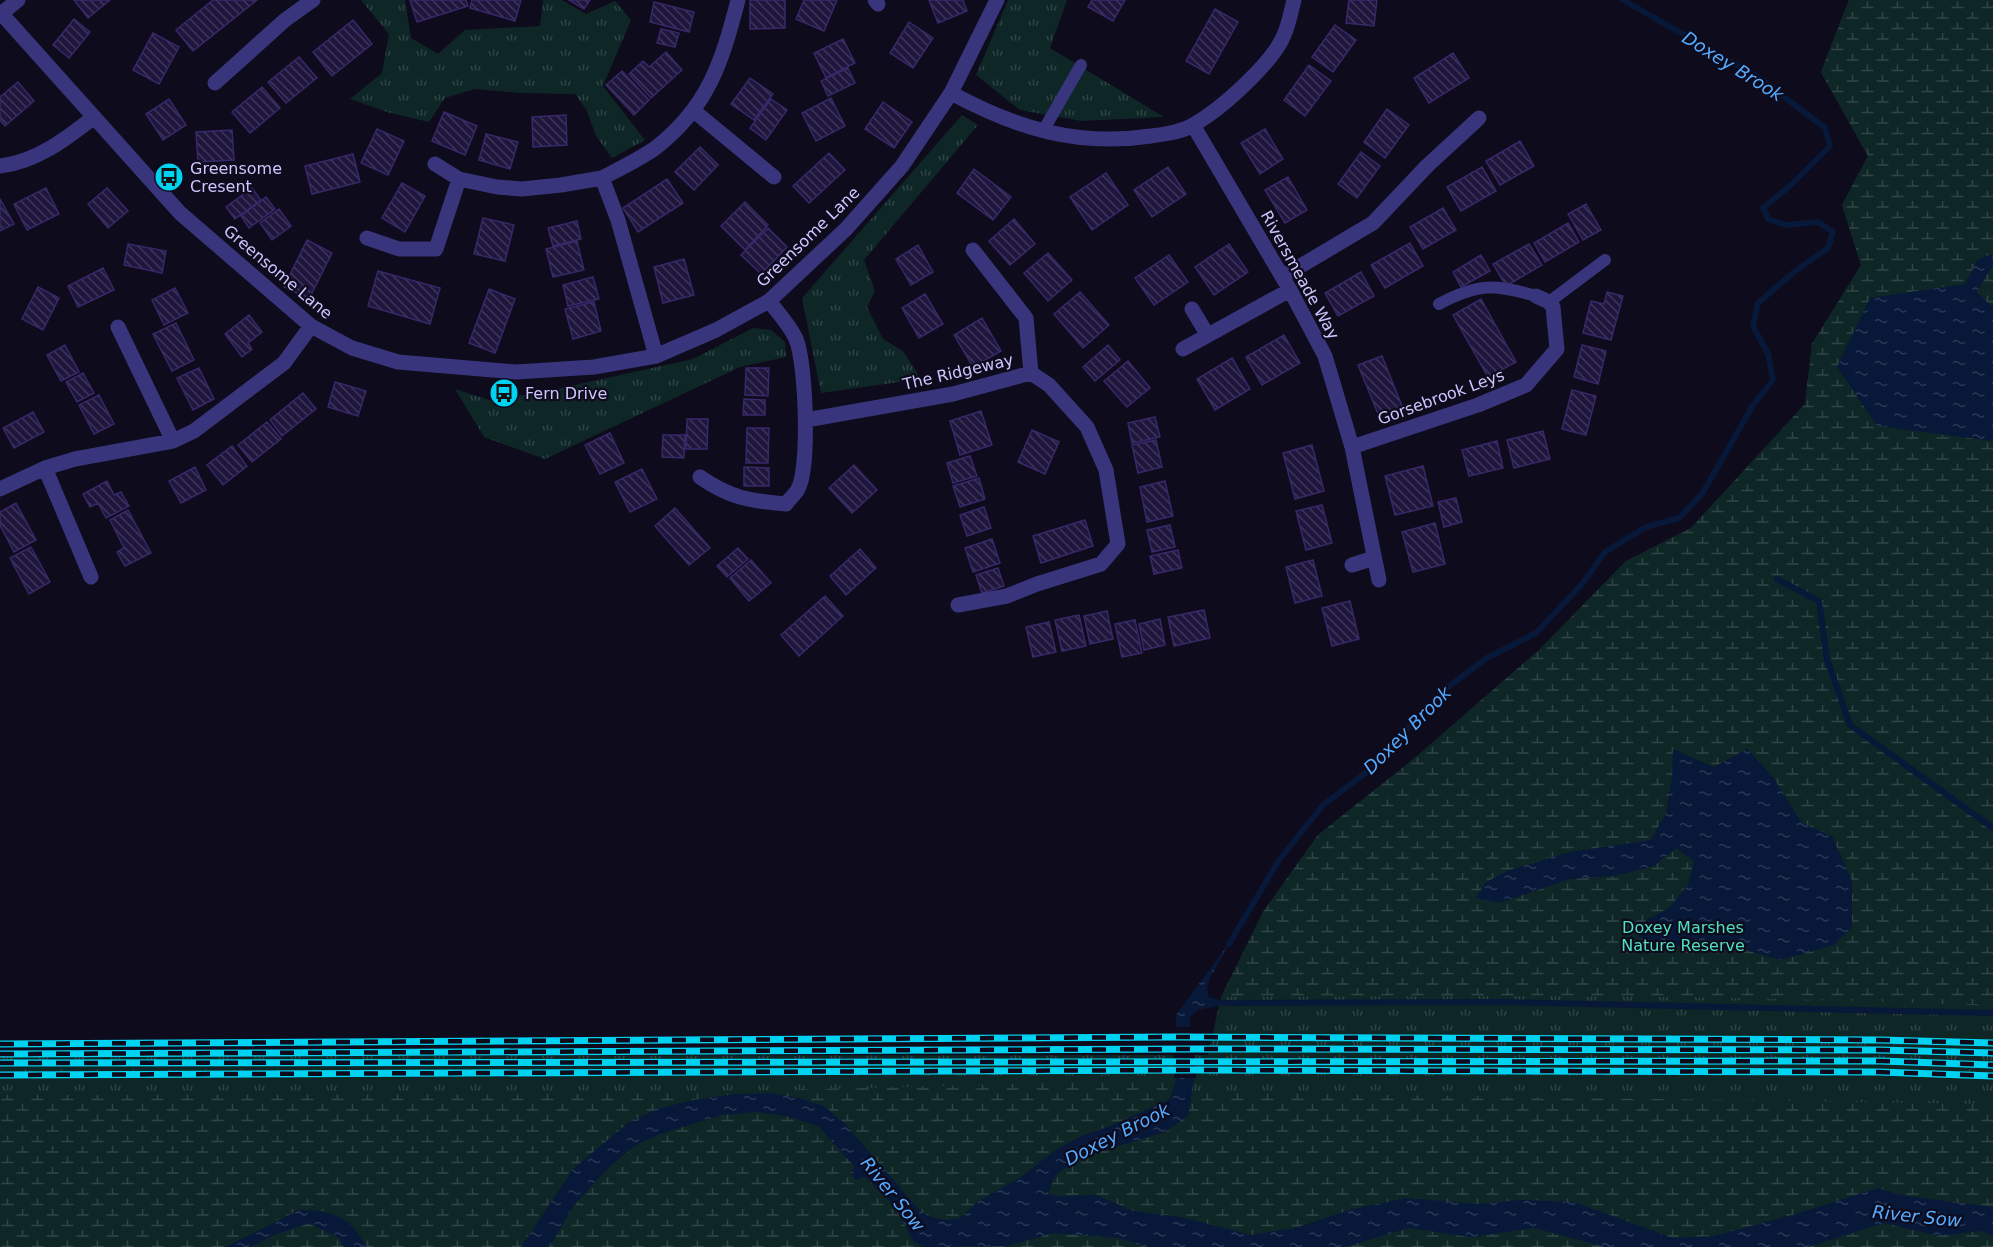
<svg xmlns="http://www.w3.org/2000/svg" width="1993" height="1247" viewBox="0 0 1993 1247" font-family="'DejaVu Sans',sans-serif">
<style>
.grass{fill:url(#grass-tufts)}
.wetland{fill:url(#wetland-marsh);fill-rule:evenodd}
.water{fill:url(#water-ripples)}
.pier{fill:#0e0b1c}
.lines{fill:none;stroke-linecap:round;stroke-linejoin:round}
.stream{stroke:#071838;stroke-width:6}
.building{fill:url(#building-back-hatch);stroke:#372869;stroke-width:1.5}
.service{stroke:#39357c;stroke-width:12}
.minor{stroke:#39357c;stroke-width:15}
.rail-casing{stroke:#00d3f1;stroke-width:7}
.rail{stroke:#0e0b1c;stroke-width:4.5;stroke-dasharray:14;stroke-linecap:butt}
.labels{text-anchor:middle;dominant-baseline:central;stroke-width:4.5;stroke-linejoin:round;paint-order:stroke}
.poi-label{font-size:16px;fill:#cec6ff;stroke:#0e0b1c;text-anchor:start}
.street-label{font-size:16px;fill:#cec6ff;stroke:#0e0b1c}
.park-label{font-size:16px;fill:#51e0bf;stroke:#0e0b1c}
.water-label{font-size:18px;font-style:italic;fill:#54abff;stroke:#0e0b1c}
</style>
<defs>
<pattern id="grass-tufts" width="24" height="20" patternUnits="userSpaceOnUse" patternTransform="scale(1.5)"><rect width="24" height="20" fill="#0e2626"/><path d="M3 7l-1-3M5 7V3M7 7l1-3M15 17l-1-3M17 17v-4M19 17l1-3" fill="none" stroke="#304447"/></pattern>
<pattern id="wetland-marsh" width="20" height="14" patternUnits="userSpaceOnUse" patternTransform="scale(1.5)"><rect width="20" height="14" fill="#0e2626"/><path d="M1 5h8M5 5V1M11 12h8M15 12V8" fill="none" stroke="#304447"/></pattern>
<pattern id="water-ripples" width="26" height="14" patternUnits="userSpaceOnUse" patternTransform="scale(1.5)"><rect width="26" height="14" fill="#071838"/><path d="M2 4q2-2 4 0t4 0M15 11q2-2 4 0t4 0" fill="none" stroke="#2a3856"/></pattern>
<pattern id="building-back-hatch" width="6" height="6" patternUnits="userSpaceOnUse" patternTransform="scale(1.5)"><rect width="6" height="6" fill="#1f163d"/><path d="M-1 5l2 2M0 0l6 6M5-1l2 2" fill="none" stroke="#3e365a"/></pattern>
</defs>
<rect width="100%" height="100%" fill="#0e0b1c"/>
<path class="grass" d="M361 0H405L411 38 438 54 465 30 540 26 543 0H562L586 14 615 1 631 20 603 86 645 140 612 158 596 136 586 109 575 94 521 93 475 89 445 98 429 122 390 113 350 99 382 73 389 34Z
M1008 0H1067L1050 48 1164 117 1081 121 1020 110 976 75Z
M1849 0H1993V1247H0V1056L1208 1055 1221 997 1263 912 1318 835 1416 757 1539 650 1626 561 1691 528 1805 404 1812 344 1861 265 1842 205 1868 156 1821 72Z
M962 115 978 125 864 260 875 291 867 307 883 339 903 351 921 379 821 393 802 298Z
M753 328 771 330 785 342 786 357 740 367 545 459 484 437 455 389 489 400 543 392 693 359Z"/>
<path class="wetland" d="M1849 0H1993V254L1978 259 1965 284 1870 298 1877 426 1993 441V1006C1736 994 1479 996 1221 997L1263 912 1318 835 1416 757 1539 650 1626 561 1691 528 1805 404 1812 344 1861 265 1842 205 1868 156 1821 72ZM1673 749 1714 767 1773 777 1802 823 1832 836 1781 959 1746 950H1695L1638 937C1648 910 1655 922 1671 906 1685 892 1689 880 1694 861L1676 848 1654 866 1616 876 1570 879 1499 903 1485 883C1535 854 1594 848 1651 840L1666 813 1672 778Z
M1993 267V305H1990L1977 293 1990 269Z
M1176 1080 1151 1106 1111 1126 1081 1136 1054 1151 1021 1177 979 1201 960 1218 946 1220 934 1218 921 1212 844 1123 824 1106 799 1098 770 1093 736 1094 693 1100 628 1123 573 1169 521 1247H366L356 1228 327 1211 299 1210 225 1247H0V1095L618 1094Z
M1193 1092 1993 1104V1207L1900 1195 1878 1188 1796 1214 1714 1236 1673 1238 1574 1202 1521 1200 1476 1204 1407 1198 1353 1209 1295 1228 1251 1235 1181 1217 1133 1211 1097 1195 1057 1196 1047 1193 1055 1176 1076 1159 1165 1132 1188 1116Z
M757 1112 786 1116 818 1126 855 1167 850 1172 856 1180 865 1176 896 1208 913 1241 924 1247H549C558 1233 566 1217 576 1204 592 1183 614 1157 638 1144 674 1125 717 1116 757 1112Z
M310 1223 339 1238 344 1247H251L274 1235Z
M1884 1223 1939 1236 1982 1231 1993 1236V1247H1808Z
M1409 1228 1470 1237 1534 1228 1606 1247H1345Z
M1055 1233 1118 1238 1148 1247H960L1006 1246Z"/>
<path class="water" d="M1993 254V267L1990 269 1977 292 1990 305H1993V441L1877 426 1837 367 1870 298 1965 284 1978 259Z
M1673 749 1714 767 1747 749 1773 777 1802 823 1832 836 1852 881V927L1834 945 1781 960 1746 950H1695L1638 937 1646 920 1669 908 1688 885 1694 861 1676 848 1654 866 1615 876 1570 879 1499 903 1476 898 1485 883 1507 871 1570 852 1651 840 1666 813 1672 778Z
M1235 935 1211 976 1207 987 1209 997 1232 1003 1198 1010 1190 1017 1194 1077 1188 1116 1165 1132 1076 1159 1055 1176 1048 1193 1057 1196 1097 1195 1133 1211 1181 1217 1251 1235 1295 1228 1353 1209 1407 1198 1476 1204 1521 1200 1574 1202 1673 1238 1714 1236 1796 1214 1878 1188 1900 1195 1993 1207V1236L1982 1231 1939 1236 1884 1223 1808 1247H1606L1534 1228 1470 1237 1409 1228 1345 1247H1148L1118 1238 1055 1233 1006 1246 924 1247 913 1241 896 1208 865 1177 856 1180 850 1172 855 1167 818 1126 786 1116 757 1112 722 1115 660 1134 636 1145 610 1166 575 1204 549 1247H521L573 1169 628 1123 657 1109 693 1100 736 1094 770 1093 799 1098 824 1106 844 1123 921 1212 934 1218 946 1220 960 1218 979 1201 1021 1177 1054 1151 1081 1136 1111 1126 1170 1099 1176 1080V1015Z
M299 1210C334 1211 349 1215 366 1247H344L339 1238 309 1223 274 1235 251 1247H225Z"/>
<path class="pier" d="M1174 1027H1194L1196 1078H1174Z"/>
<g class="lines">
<path class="stream" d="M1777 579 1819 601 1827 659 1850 725 1993 828
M1229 944 1279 860 1323 805 1375 766 1409 726 1444 690 1487 658 1536 633 1583 583 1605 552 1646 527 1679 518 1702 494 1753 405 1773 380 1768 354 1753 326 1758 303 1794 272 1828 248 1833 232 1818 222 1786 225 1768 219 1763 208 1791 185 1830 146 1825 128 1758 77 1623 0
M1224 1003 1506 1002 1993 1013"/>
</g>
<path class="building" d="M74 0H110L88 18Z
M213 0H257L193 51 176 30Z
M410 0H466L468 6 417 22Z
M472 0H521L515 21 470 8Z
M569 0H590L584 9Z
M750 0H785V28L750 29Z
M804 0H837L824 31 796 19Z
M929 0H963L967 11 938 23Z
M1092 0H1125L1113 21 1088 7Z
M1349 0H1377L1374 26 1346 23Z
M654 2 694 12 689 32 650 22Z
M1215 9 1238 22 1209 74 1186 61Z
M74 19 90 32 69 58 53 45Z
M353 20 372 44 332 76 313 52Z
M909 22 933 38 913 68 890 53Z
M1335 25 1356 40 1333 72 1312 57Z
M661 29 679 33 675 47 657 43Z
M153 33 179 47 159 84 133 70Z
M843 39 855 63 826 78 814 53Z
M666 52 682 70 651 98 629 74 643 61 649 67Z
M1453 53 1469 78 1429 103 1414 78Z
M299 57 317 78 286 103 268 82Z
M1309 65 1331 81 1305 116 1284 100Z
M848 68 855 83 828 96 821 81Z
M622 71 649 100 634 115 606 85Z
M750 78 773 94 754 120 731 104Z
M18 82 34 101 5 126 0 120V97Z
M262 87 280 108 250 133 232 112Z
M831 98 845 126 816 141 802 113Z
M169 99 186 125 163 140 146 114Z
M771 99 787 110 766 140 750 128Z
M883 102 912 122 894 148 865 129Z
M1387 109 1409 125 1385 158 1364 142Z
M444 112 477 126 465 155 432 141Z
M566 115 567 145 533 147 532 117Z
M377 129 404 141 388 175 361 163Z
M1265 129 1283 159 1260 174 1241 143Z
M232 130 234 160 198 162 196 132Z
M486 134 518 142 510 169 479 160Z
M1520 141 1534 166 1500 185 1486 161Z
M700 147 718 165 694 190 675 172Z
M1361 152 1380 166 1357 198 1338 184Z
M829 153 845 170 809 203 793 186Z
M353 154 360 182 312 194 305 166Z
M1168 167 1186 194 1152 217 1134 190Z
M1482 167 1496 191 1461 211 1447 187Z
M974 169 1011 197 993 220 957 193Z
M1106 173 1128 205 1092 230 1070 197Z
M1288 177 1307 210 1285 223 1265 190Z
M667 179 683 203 638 232 623 208Z
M402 183 425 196 405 232 382 218Z
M46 188 59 214 27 230 14 204Z
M107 188 128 211 108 228 88 204Z
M252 188 261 200 235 219 226 207Z
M266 197 275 209 249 228 241 216Z
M0 199 14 224 0 231Z
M745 202 768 225 745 250 721 226Z
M1586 204 1601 230 1583 240 1568 214Z
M1443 208 1456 230 1423 249 1410 227Z
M279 209 291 226 272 240 260 223Z
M483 218 514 225 505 261 474 254Z
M1014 219 1035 244 1010 265 989 241Z
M577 221 581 239 553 246 548 228Z
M1568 223 1579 242 1545 262 1534 243Z
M768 228 787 247 761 274 741 255Z
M307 240 332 253 309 299 284 287Z
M577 241 584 270 553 277 546 249Z
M1410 243 1423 266 1385 288 1371 265Z
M128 244 166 251 162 273 124 265Z
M1229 244 1248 272 1214 295 1195 267Z
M1529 244 1542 265 1506 286 1493 264Z
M918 245 933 272 911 285 896 259Z
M1048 253 1072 280 1048 301 1024 273Z
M1169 255 1188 282 1154 305 1135 278Z
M1481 255 1490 271 1461 287 1453 272Z
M684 259 694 295 663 303 654 267Z
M103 268 114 290 78 307 68 286Z
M378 271 440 288 430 324 368 306Z
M1361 272 1374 296 1338 316 1325 293Z
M593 277 599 299 568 306 563 285Z
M38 287 59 298 43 330 22 319Z
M175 288 188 313 164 325 152 300Z
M489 289 515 299 495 353 469 343Z
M1080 292 1109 325 1083 348 1054 314Z
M1607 292 1623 296 1611 340 1583 333 1591 301 1604 304Z
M925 294 943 324 919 338 902 308Z
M1481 299 1516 362 1488 377 1453 315Z
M594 302 601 331 573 339 565 309Z
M249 315 262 332 248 343 252 349 242 357 225 334Z
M982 318 1001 351 973 367 954 335Z
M176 323 194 360 172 371 153 334Z
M1284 335 1300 363 1262 385 1246 357Z
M65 345 79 372 61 381 47 355Z
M1108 345 1120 360 1095 381 1083 367Z
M1582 345 1606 351 1598 384 1574 377Z
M1382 356 1404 411 1381 421 1358 365Z
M1232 358 1250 389 1215 410 1197 379Z
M1128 361 1150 388 1127 407 1104 381Z
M199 368 214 399 193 410 177 378Z
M746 368H769L768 396 745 395Z
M83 373 94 393 77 402 66 382Z
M335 382 366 391 358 416 328 407Z
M1572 390 1596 396 1586 435 1562 429Z
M303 393 316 409 282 436 270 420Z
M99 395 114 424 94 434 79 405Z
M744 399 765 400V415H743Z
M981 411 992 445 960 455 950 421Z
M33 412 44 432 14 448 3 428Z
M1155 417 1160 437 1132 443 1128 423Z
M687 419H708L707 449H686Z
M267 422 281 439 252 462 238 445Z
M747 428H769L768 463H746Z
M1032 430 1059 442 1045 474 1018 462Z
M1543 431 1550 459 1514 468 1507 440Z
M610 433 624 463 600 474 585 445Z
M663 435H685L684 458 662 457Z
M1156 440 1162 467 1138 473 1132 445Z
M1497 441 1503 468 1469 476 1462 450Z
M1312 445 1324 491 1295 499 1283 453Z
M232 446 247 466 223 485 207 465Z
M970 456 977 476 953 483 947 463Z
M854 465 877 490 852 513 829 488Z
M1423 466 1433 506 1395 515 1385 476Z
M195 467 206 490 181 503 169 481Z
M744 467 769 468V486H744Z
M642 469 657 499 630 512 615 482Z
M979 478 985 499 960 507 953 486Z
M107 481 114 495 121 492 129 506 106 518 98 503 90 507 83 494Z
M1165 481 1173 516 1147 522 1140 487Z
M1456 498 1462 522 1444 527 1438 502Z
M16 503 36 540 14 552 0 525V512Z
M1322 505 1332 543 1306 550 1296 511Z
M984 507 991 528 967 536 960 515Z
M675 508 710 548 689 565 655 526Z
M128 510 151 553 125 566 117 552 124 548 110 520Z
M1085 520 1093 546 1041 563 1033 536Z
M1435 523 1445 564 1413 572 1402 532Z
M1170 525 1175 547 1152 552 1147 530Z
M992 539 1000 563 973 572 965 548Z
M31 547 50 582 29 594 10 558Z
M738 548 748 559 727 577 717 566Z
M860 549 876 568 846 595 830 576Z
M1178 550 1182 568 1154 574 1150 556Z
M751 560 771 583 749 601 730 578Z
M1313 560 1322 596 1295 603 1286 567Z
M998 568 1004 586 982 593 976 575Z
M825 596 843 616 799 656 781 635Z
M1350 601 1359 639 1332 646 1322 608Z
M1204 610 1210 638 1174 646 1168 617Z
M1107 611 1113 639 1090 644 1084 616Z
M1079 615 1086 646 1062 651 1055 620Z
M1160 619 1165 645 1144 650 1139 624Z
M1135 620 1142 653 1122 657 1115 624Z
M1049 622 1056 652 1033 657 1026 627Z"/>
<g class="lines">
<path class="service" d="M1043 131 1081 65
M1549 302 1605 260
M1439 304C1478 283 1495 284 1536 296"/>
<path class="minor" d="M875 0 878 4
M0 12 180 213 311 326 352 348 398 362 516 372 594 367 656 356 716 330 769 301 846 229 902 166 951 93 997 0
M1 14 18 0
M215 83 285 20 313 0
M951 93C1016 128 1076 147 1151 136 1165 134 1182 132 1195 124 1210 115 1225 103 1238 91 1252 78 1277 53 1284 35 1289 24 1291 11 1294 0
M694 111 774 177
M1193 125 1290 290 1325 356 1352 447 1379 580
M435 164 459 179 497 187 522 189 561 185 602 178
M0 166C36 162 66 139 94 117
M367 238 399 249H436L459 179
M973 250 1026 318 1031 373
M1282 277 1373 223 1427 166 1479 118
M1192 309 1207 334
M118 327 173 441
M1183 349 1290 290
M656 356 618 220 602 178C619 169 638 160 654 149 708 108 722 62 738 0
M806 420 953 394 1031 373 1049 385 1087 427 1106 470 1118 544 1101 564 1037 584 1007 596 958 605
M1352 447 1478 405 1526 385 1557 349 1553 307 1549 302 1536 296
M45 468 91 577
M700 477C730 498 750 501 786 504 789 499 795 495 798 489 810 467 806 363 796 339 790 325 778 313 769 301
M0 489 45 468 75 459 173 441 194 431 284 363 311 326
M1352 565 1374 558"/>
<g class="rail-casing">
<path id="rail" d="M0 1044 1175 1037 1880 1040 1993 1043
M0 1054 1196 1049 1880 1050 1993 1053
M0 1063 1881 1061 1993 1065
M0 1075 1196 1070 1879 1072 1993 1076"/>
</g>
<use href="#rail" class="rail"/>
</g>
<defs>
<g id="bus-disc" transform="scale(1.5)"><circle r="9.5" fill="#00d3f1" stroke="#0e0b1c"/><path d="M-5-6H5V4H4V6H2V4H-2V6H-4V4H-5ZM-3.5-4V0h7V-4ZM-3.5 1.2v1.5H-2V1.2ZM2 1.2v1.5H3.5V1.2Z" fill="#111"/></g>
</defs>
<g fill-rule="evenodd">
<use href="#bus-disc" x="169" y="177"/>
<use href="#bus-disc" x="504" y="393"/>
</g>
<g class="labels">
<g class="poi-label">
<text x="190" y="168">Greensome<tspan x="190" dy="18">Cresent</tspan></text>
<text x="525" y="393">Fern Drive</text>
</g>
<g class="street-label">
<text transform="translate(808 237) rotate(-44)">Greensome Lane</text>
<text transform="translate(278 272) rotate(40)">Greensome Lane</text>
<text transform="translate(1300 275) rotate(61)">Riversmeade Way</text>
<text transform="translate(958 372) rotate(-13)">The Ridgeway</text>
<text transform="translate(1441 397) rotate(-20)">Gorsebrook Leys</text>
</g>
<g class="park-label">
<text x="1683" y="927">Doxey Marshes<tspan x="1683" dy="18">Nature Reserve</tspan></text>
</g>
<g class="water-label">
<text transform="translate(1733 66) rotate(32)">Doxey Brook</text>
<text transform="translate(1407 730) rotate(-45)">Doxey Brook</text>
<text transform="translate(1117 1134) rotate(-27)">Doxey Brook</text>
<text transform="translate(893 1194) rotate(51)">River Sow</text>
<text transform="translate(1917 1216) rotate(6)">River Sow</text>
</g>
</g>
</svg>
